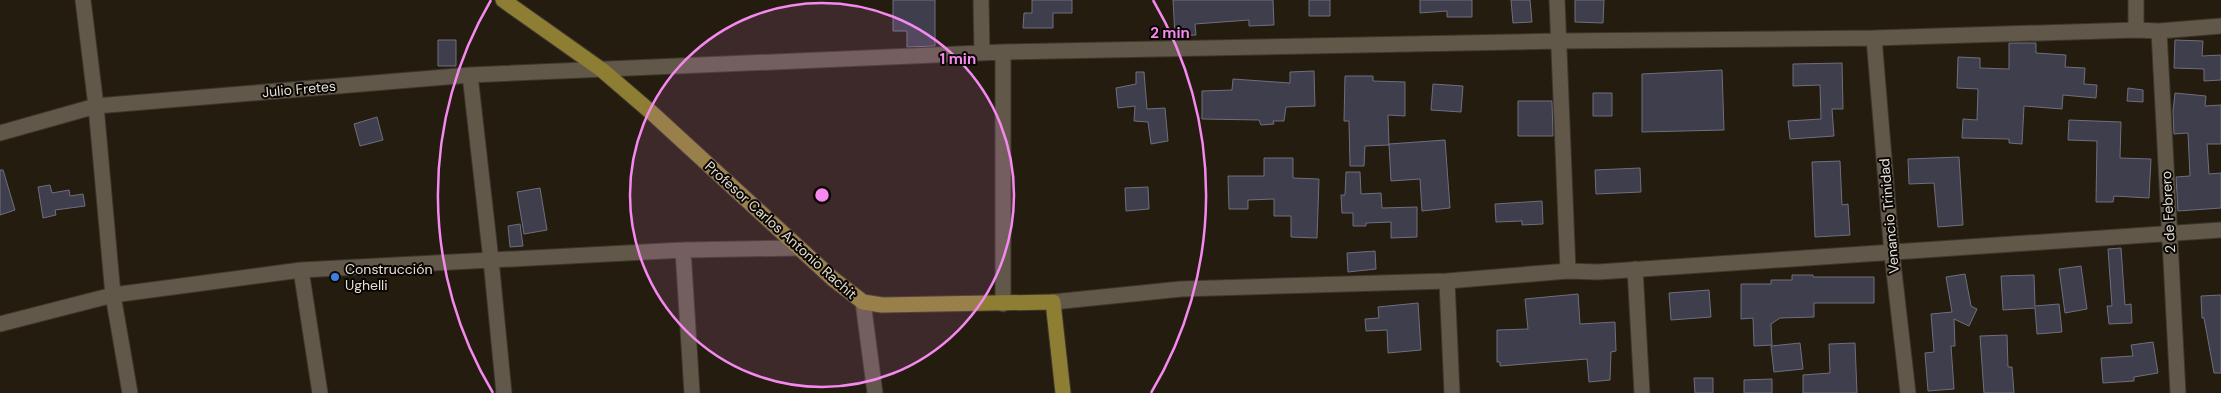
<svg xmlns="http://www.w3.org/2000/svg" width="2221" height="393" viewBox="0 0 2221 393" font-family="'DM Sans',sans-serif">
<style>
.building{fill:#3e3e4d;stroke:#6e6e7f}
.lines{fill:none;stroke-linecap:round;stroke-linejoin:round}
.minor-casing{stroke:#3d372f;stroke-width:17}
.major-casing{stroke:#3d372f;stroke-width:17}
.minor{stroke:#62584a;stroke-width:15}
.major{stroke:#8d7e34;stroke-width:15}
.ring{fill:none;stroke:#f589ef;stroke-width:2.5}
.shop-dot{fill:#3f7fe0;stroke:#0a0703;stroke-width:2}
.labels{text-anchor:middle;dominant-baseline:central;stroke-width:4;stroke-linejoin:round;paint-order:stroke}
.street-label{font-size:14px;fill:#e5dfd7;stroke:#0a0703}
.poi-label{font-size:14px;fill:#e5dfd7;stroke:#0a0703;text-anchor:start}
.centre{fill:#f589ef;stroke:#0a0703;stroke-width:2.5}
.ring-label{font-size:15px;text-anchor:middle;font-weight:bold;fill:#f589ef;stroke:#0a0703;stroke-width:4;stroke-linejoin:round;paint-order:stroke}
</style>
<rect width="100%" height="100%" fill="#241c0f"/>
<path class="building" d="M893 0H935V46L907 47V31H893Z
M1032 0H1072V13H1053V28H1023L1024 13H1032Z
M1173 0H1273L1274 25 1249 26V20L1195 24 1196 35 1175 36Z
M1309 0H1330V16H1309Z
M1420 0H1472V17H1447V11L1420 13Z
M1511 0H1530L1532 22 1513 23Z
M1575 0H1604L1603 23 1575 22Z
M438 40H456V66H438Z
M2175 40 2203 41 2202 56 2221 55V80L2204 81V69L2174 68Z
M2009 43H2036V53L2066 55 2065 67 2085 68 2084 84 2097 85 2096 98 2063 95 2062 109 2024 106 2022 144 2009 143V139L1962 138 1963 119 1977 120 1978 89 1957 88 1958 57 1980 58V68L2009 69Z
M1842 63 1843 109H1832L1834 136 1790 139 1788 121 1821 119 1820 85 1793 86V64Z
M1722 70 1724 130 1642 132V74Z
M1314 71 1315 106 1286 107 1284 121H1273L1274 124 1261 125 1259 120 1202 119V91L1232 90 1233 79 1290 83V72Z
M1136 72H1144L1147 109 1165 108 1168 141 1151 144 1148 122 1134 121 1135 106 1118 108 1116 88 1136 84Z
M1345 76H1373V81L1405 82V116L1388 115 1389 145 1365 146 1364 166H1350L1349 121H1344Z
M1433 84 1463 86 1461 112 1431 110Z
M2128 88 2143 90V102L2127 101Z
M1593 93H1612V116H1593Z
M2175 93 2206 96 2205 106 2221 105V144H2207L2209 174 2221 173V208L2178 211 2176 177 2190 176 2188 133 2174 134 2173 111Z
M1518 101H1552L1553 136H1518Z
M377 117 383 140 360 146 354 124Z
M2069 120 2121 122 2120 158 2151 159 2149 198 2114 196 2113 202H2096L2097 141 2068 140Z
M1445 140 1450 208 1422 211 1420 179 1391 181 1389 144Z
M1959 157 1963 225 1938 227 1934 183 1909 184 1908 159Z
M1264 158H1293V178L1319 179 1317 238 1291 237V216H1274V199L1248 200V209H1229L1228 176H1264Z
M1840 161 1842 205 1848 204 1850 235 1815 237 1812 162Z
M1640 168 1641 192 1596 194 1595 170Z
M0 170H3L15 210 0 215Z
M1346 172H1360L1361 194 1381 193 1382 208 1417 207V237L1391 238V222L1366 223V226H1353V213H1342L1341 195H1345Z
M50 185 52 193 69 190 70 196 83 194 85 206 55 210 56 215 43 218 38 187Z
M1148 187 1149 209 1126 211 1125 188Z
M540 188 547 230 524 234 517 192Z
M1542 201 1543 224 1522 225V221L1496 222 1495 204Z
M520 224 523 246 510 247 508 226Z
M2121 248 2125 305 2131 304 2132 323 2109 324 2107 306H2112L2108 249Z
M1375 251 1376 269 1348 272 1347 253Z
M2081 266 2087 309 2065 313 2059 269Z
M1965 274 1971 306 1977 309 1969 326 1954 319 1955 346H1951L1954 389 1928 391 1925 353 1934 352 1931 314 1952 312 1946 277Z
M1792 275H1813V277H1874V303H1814V317L1780 318 1771 324 1772 345 1754 346 1753 318 1741 319V284H1771V280H1792Z
M2034 275 2035 306 2059 304 2062 332 2037 334 2035 308 2003 310 2001 276Z
M1709 290 1711 317 1671 320 1669 293Z
M1578 294 1580 324 1615 322 1616 351 1611 352 1610 380 1589 382 1587 359 1500 366V362H1497V330L1528 329 1525 299Z
M2221 295V373H2214L2204 318H2202L2201 296Z
M1418 303 1421 350 1388 353 1387 330 1366 331 1365 319 1379 318 1378 307Z
M2007 335 2008 367H2012L2014 393H1984L1980 336Z
M2153 342 2158 373 2134 377V381L2103 383 2101 358 2133 356 2131 345Z
M1800 343 1803 369 1774 372 1771 346Z
M1855 343 1857 393H1803V375L1830 373 1829 344Z
M1694 378H1713V393H1695Z
M1772 379V393H1744V380Z"/>
<g class="lines">
<g class="minor-casing">
<path id="minor" d="M83 0 96 106 113 295 130 393
M981 0 982 53
M1557 0 1568 271
M2136 0V30
M2159 31 2178 393
M1874 38 1892 254 1908 393
M1003 52V304
M470 75 491 260 504 393
M0 133 96 106 470 75 1003 52 1559 41 1874 38 2136 30 2159 31 2221 26
M683 250 692 393
M1635 269 1642 393
M301 270 320 393
M1447 281 1452 393
M863 302 875 393
M1053 302 1181 289 1447 281 1568 271 1598 272 2221 230
M0 324 113 295 301 270 683 250 798 248"/>
</g>
<g class="major-casing">
<path id="major" d="M503 0 602 70 652 113 833 279 863 302 882 305 1053 302 1063 393"/>
</g>
<use href="#minor" class="minor"/>
<use href="#major" class="major"/>
</g>
<circle cx="822" cy="195" r="192" fill="#f589ef" fill-opacity=".12"/>
<g class="ring">
<circle cx="822" cy="195" r="192"/>
<path d="M493 393A384 384 0 0 1 491 0M1153 0A384 384 0 0 1 1151 393"/>
</g>
<circle class="shop-dot" cx="335" cy="277" r="5"/>
<g class="labels">
<g class="street-label">
<text transform="translate(299 89) rotate(-5)">Julio Fretes</text>
<text transform="translate(2168 212) rotate(-93)">2 de Febrero</text>
<text transform="translate(1889 216) rotate(-95)">Venancio Trinidad</text>
<text transform="translate(781 230) rotate(42)">Profesor Carlos Antonio Rachit</text>
</g>
<g class="poi-label">
<text x="345" y="269">Construcción<tspan x="345" dy="16">Ughelli</tspan></text>
</g>
</g>
<circle cx="822" cy="195" r="8" class="centre"/>
<g class="ring-label">
<text x="1170" y="38">2 min</text>
<text x="958" y="64">1 min</text>
</g>
</svg>
